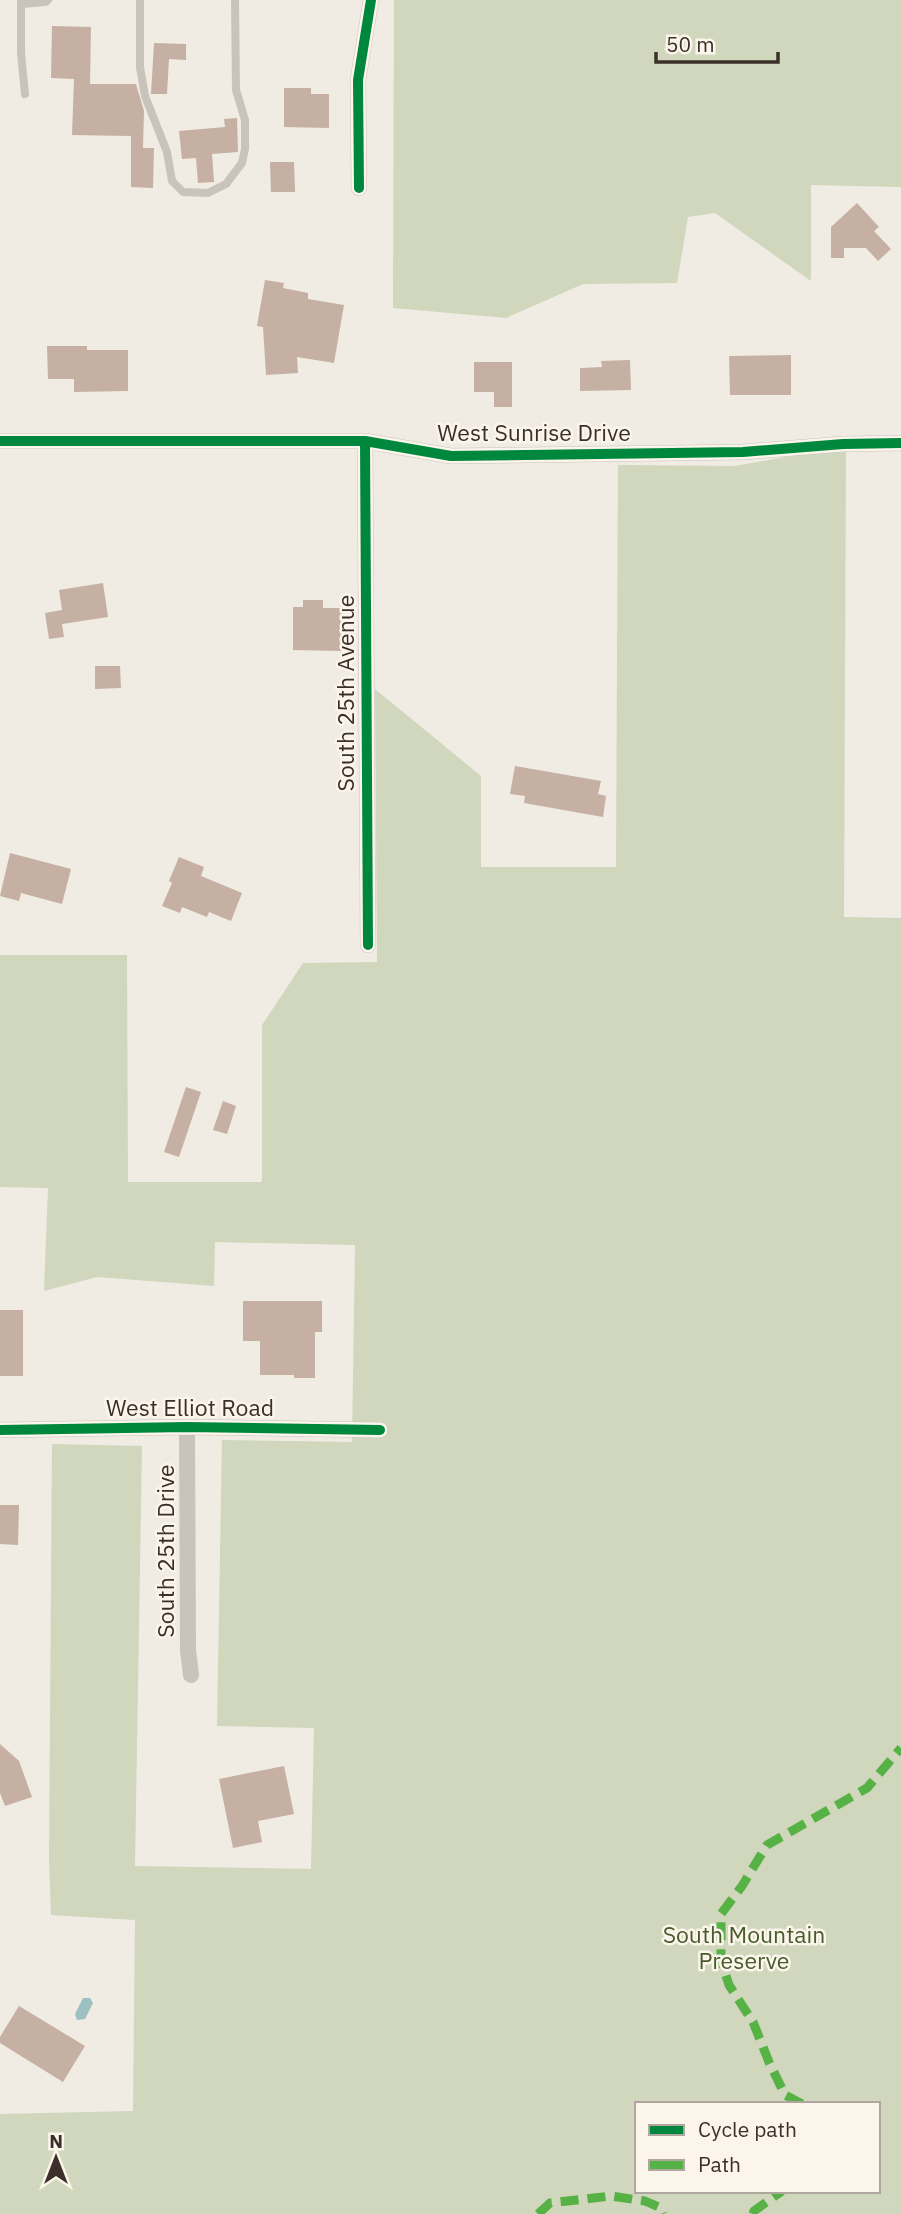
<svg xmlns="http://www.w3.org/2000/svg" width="901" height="2214" viewBox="0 0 901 2214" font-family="'IBM Plex Sans',sans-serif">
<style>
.green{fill:#d0d7bc;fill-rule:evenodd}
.water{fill:#9dc1c3}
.building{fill:#c5b0a3}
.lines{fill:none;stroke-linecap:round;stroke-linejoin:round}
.lane{stroke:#c9c3bc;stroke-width:8}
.street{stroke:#c9c3bc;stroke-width:16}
.quiet{stroke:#57b246;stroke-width:9;stroke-dasharray:18 9;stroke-linecap:butt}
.cycleway-casing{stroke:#fcf5eb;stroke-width:15}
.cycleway{stroke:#00873e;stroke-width:10}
.labels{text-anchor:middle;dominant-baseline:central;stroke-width:5;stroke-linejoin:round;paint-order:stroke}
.street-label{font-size:23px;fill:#3b3029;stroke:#fcf5eb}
.park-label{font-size:23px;fill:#465c2a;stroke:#fcf5eb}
</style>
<rect width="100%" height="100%" fill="#f0ebe3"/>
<path class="green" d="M394 0H901V187L811 185V281L715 213 688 217 677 283 583 284 506 318 393 308Z
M846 446 844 917 901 918V2214H0V2114L133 2111 135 1920 51 1915 49 1858 52 1444 142 1446 135 1866 311 1869 314 1728 217 1726 222 1440 352 1442 355 1245 215 1242 214 1286 97 1277 44 1291 48 1188 0 1187V955H127L128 1182H262V1025L303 963 377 962 375 689 481 776V867H616L618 465 735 466ZM637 2104H878V2191H637Z"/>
<path class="water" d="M83 1998H90L93 2003 85 2019 77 2020 75 2014Z"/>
<path class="building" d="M52 26 91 27 90 84H136L144 111 143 148H154L153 188 131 187V136L72 135 74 79 51 78Z
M154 43 186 44V60L169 59 167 94H151Z
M284 88H311V94H329V128L284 127Z
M237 118 238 152 212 154 214 182 198 183 196 158 182 159 179 131 225 127 224 119Z
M270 162H294L295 192H271Z
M857 203 879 227 874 231 891 249 878 261 866 248H844V258H831V227Z
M265 280 284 283 283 288 308 293V299L344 305 334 363 297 357 298 373 266 375 263 327 257 326Z
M47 346H87V350H128V391L74 392V379H48Z
M791 355V395H730L729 356Z
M630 360 631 390 580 391V368L602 367 601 361Z
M474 362H512V407H494V392H474Z
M103 583 108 617 62 624 64 637 49 639 45 613 62 610 59 590Z
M303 600H323V608H342L341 651 293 650V607H303Z
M95 666H120L121 688 95 689Z
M515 766 601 781 598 794 606 796 603 817 524 803 525 796 510 794Z
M10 853 71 869 62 904 21 893 19 901 0 896Z
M179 857 204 867 201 876 242 893 231 921 209 912 207 917 182 907 180 913 162 906 172 883 169 881Z
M186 1087 201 1092 179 1157 164 1152Z
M223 1101 236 1106 227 1134 213 1130Z
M243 1301H322V1332H315V1378H294V1375H260V1341H243Z
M0 1310H23V1376H0Z
M0 1505H19L18 1545 0 1544Z
M0 1744 19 1761 32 1797 5 1806 0 1793Z
M284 1766 294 1814 258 1821 262 1842 233 1848 219 1779Z
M19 2006 85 2046 63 2082 0 2043V2037Z"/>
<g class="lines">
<path class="lane" d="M21 0V53L25 94
M140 0V67L145 96 167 152 172 181 183 192 208 193 226 184 242 163 245 149V120L236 90 235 0
M21 4 46 2 48 0"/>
<path class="street" d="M359 188 358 80 371 0
M0 441H365L451 456 743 452 843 444 901 443
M365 441 368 945
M187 1427 188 1650 191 1675
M0 1430 187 1427 380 1430"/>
<path class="quiet" d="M802 2104 785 2095 769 2062 753 2022 729 1985 721 1960V1914L742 1886 767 1845 867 1788 901 1748
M538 2214 550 2203 611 2196 645 2201 661 2208 663 2214
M753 2214 754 2211 782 2191"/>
<g class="cycleway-casing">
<path id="cycleway" d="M359 188 358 80 371 0
M0 441H365L451 456 743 452 843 444 901 443
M365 441 368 945
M0 1430 187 1427 380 1430"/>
</g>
<use href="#cycleway" class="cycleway"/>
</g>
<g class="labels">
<g class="street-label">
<text x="534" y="432">West Sunrise Drive</text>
<text transform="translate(345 693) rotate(-90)">South 25th Avenue</text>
<text x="190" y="1407">West Elliot Road</text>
<text transform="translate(165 1551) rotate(-90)">South 25th Drive</text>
</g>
<g class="park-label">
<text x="744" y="1934">South Mountain<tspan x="744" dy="26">Preserve</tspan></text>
</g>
</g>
<rect x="635" y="2102" width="245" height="91" fill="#fcf5eb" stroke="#afa69d" stroke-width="2"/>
<rect x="649" y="2125" width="35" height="10" fill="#00873e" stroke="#afa69d" stroke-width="2"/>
<text x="698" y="2137" font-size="21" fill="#3b3029">Cycle path</text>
<rect x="649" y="2160" width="35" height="10" fill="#57b246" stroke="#afa69d" stroke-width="2"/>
<text x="698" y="2172" font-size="21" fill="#3b3029">Path</text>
<g transform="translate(56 2158)" stroke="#fcf5eb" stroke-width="5" paint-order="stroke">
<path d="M0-5L12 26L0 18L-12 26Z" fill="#3b3029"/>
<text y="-10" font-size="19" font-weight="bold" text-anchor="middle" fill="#3b3029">N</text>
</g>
<path d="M656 52v10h122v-10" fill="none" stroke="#3b3029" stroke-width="3.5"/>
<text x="666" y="52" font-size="21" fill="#3b3029" stroke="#fcf5eb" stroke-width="5" paint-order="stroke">50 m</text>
</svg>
